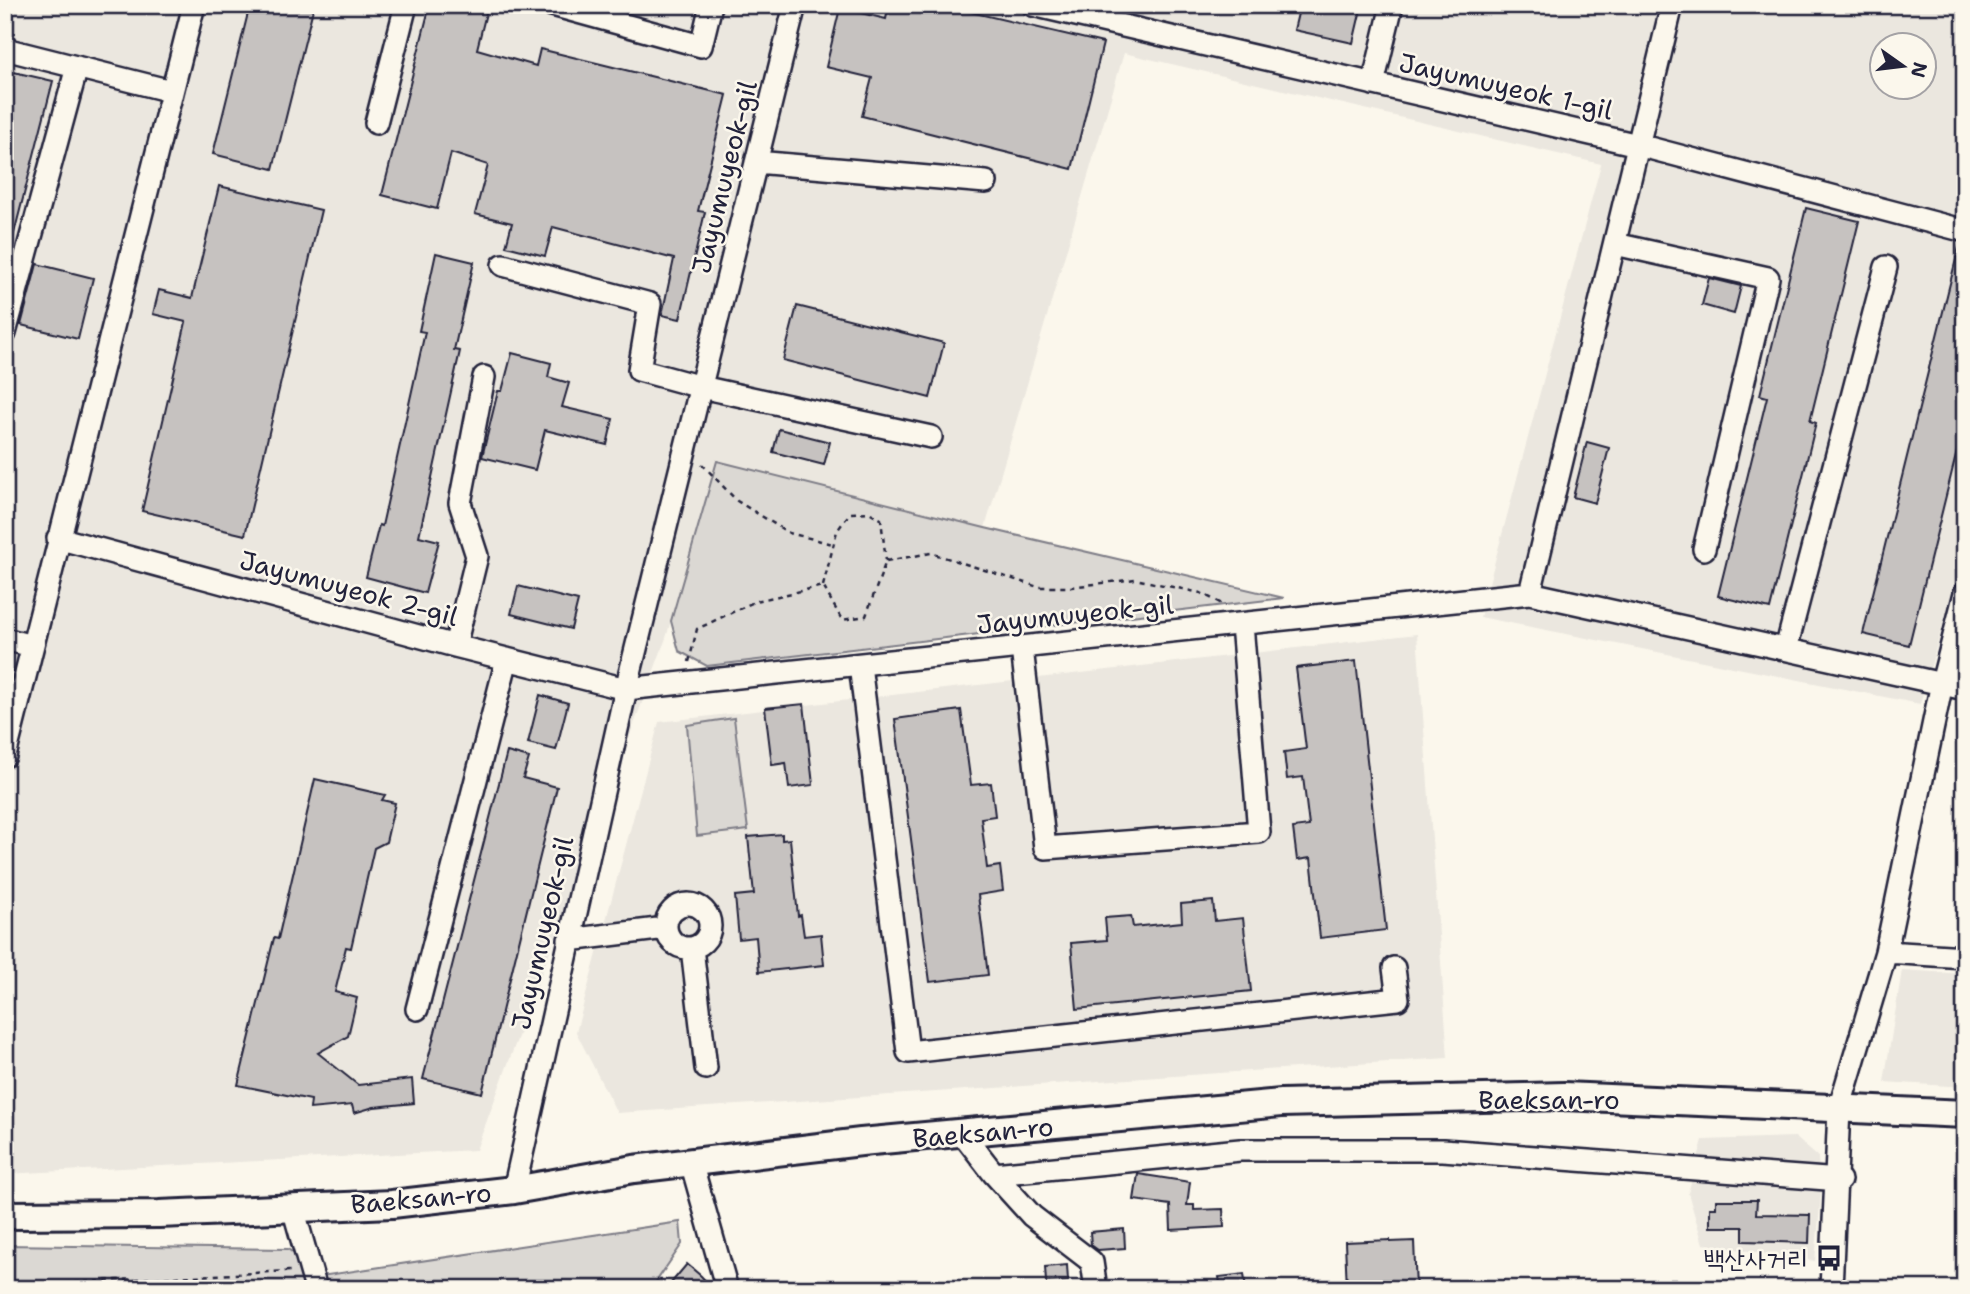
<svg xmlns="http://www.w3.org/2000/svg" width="1970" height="1294" viewBox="0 0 1970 1294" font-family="'Shantell Sans','Poor Story',sans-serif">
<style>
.built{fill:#ebe7df;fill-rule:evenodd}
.green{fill:#dbd8d3;stroke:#7e7d87;stroke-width:2}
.building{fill:#c6c2c0;stroke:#22223b;stroke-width:2}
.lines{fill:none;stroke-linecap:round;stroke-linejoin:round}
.minor-casing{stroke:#22223b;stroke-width:26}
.major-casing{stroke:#22223b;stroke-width:32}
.path{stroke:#22223b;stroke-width:2.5;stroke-dasharray:5 5;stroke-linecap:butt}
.minor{stroke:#fbf7ec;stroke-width:21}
.major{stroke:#fbf7ec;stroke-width:26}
.labels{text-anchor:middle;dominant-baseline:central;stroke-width:5;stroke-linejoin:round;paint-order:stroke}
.street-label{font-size:26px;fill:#22223b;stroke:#fbf7ec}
.poi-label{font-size:26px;fill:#22223b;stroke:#fbf7ec;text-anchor:end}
</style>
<rect width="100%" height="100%" fill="#fbf7ec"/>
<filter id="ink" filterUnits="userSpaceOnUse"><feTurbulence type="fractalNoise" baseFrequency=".0143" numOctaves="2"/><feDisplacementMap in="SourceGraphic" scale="14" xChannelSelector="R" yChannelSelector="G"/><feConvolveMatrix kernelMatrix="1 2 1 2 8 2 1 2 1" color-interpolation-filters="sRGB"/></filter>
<g filter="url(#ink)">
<path class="built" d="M5 5H1965V547L1920 704 1480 617 1601 164 1124 53 985 528 717 461 666 638 476 1150 5 1174ZM1882 46H1924V88H1882Z
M1417 634 1448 1058 617 1113 576 1032 659 722Z
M1902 970 1965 974V1087L1884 1082Z
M1795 1137 1818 1157 1821 1195 1815 1261 1703 1244 1688 1193 1703 1140Z"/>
<path class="green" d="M717 461 985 528 1284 598 707 666 679 651 671 621Z
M734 718 748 830 697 836 687 725Z
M680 1222 682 1244 651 1289H5V1245L288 1249 321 1276Z"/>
<path class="building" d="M250 5H314L273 169 213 154Z
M430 5H488L477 49 536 66 540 49 727 95 698 211 705 212 680 319 662 315 674 259 553 227 545 256 506 246 512 223 475 214 488 165 451 153 437 209 382 195Z
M889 5H941L1103 43 1072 169 862 116 872 78 826 67 840 8 886 19Z
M1300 5H1362L1353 43 1294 30Z
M5 70 53 81 10 249H5Z
M219 186 321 210 245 535 142 511 186 322 153 314 159 290 192 298Z
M1806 208 1859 221 1810 421 1816 423 1770 609 1718 596 1767 397 1760 395Z
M1960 243 1965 244V419L1909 645 1863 634Z
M436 253 474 262 454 350 460 351 419 536 439 541 425 593 366 577 379 525 382 526 425 332 419 331Z
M37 264 93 278 78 339 21 325Z
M1709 278 1741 286 1734 314 1702 305Z
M797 306 944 343 930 398 783 360Z
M512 353 551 363 548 377 569 383 562 407 613 419 607 445 545 430 535 470 482 457 498 391H502Z
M779 429 830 442 824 465 773 452Z
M1587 442 1609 448 1595 503 1573 497Z
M518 586 578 601 571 629 511 614Z
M1356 661 1386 930 1320 938 1311 858 1297 860 1293 828 1309 826 1303 777 1287 779 1284 752 1306 749 1296 668Z
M540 695 568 703 556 750 528 743Z
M804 704 813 785 789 788 786 763 772 765 765 708Z
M961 710 971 785 991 783 995 816 981 818 987 868 1000 866 1003 891 978 895 988 975 930 982 895 719Z
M507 752 529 758 523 778 557 787 482 1093 423 1079Z
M315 779 385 795 382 800 395 803 386 842 374 848 351 948 346 947 335 992 357 998 348 1036 318 1053 358 1085 412 1079 414 1103 374 1107 354 1113 352 1105 310 1109 311 1100 238 1085 274 938 278 939Z
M782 834V840L790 839 798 916 801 915 804 936 821 934 824 965 759 972 756 937 739 939 735 896 754 894 748 837Z
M1213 901 1215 921 1243 918 1251 991 1077 1009 1071 943 1107 940 1105 918 1131 916 1133 927 1182 922 1181 904Z
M1138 1174 1190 1182 1187 1205H1194V1210L1223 1209 1224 1227 1171 1230 1170 1205 1134 1200Z
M1716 1200H1757L1756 1214 1810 1215 1809 1243 1743 1241V1227H1710V1208H1716Z
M1124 1229 1125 1248 1098 1250 1091 1245 1090 1232Z
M1390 1240V1242L1414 1241 1416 1289H1347L1345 1242Z
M687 1264 701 1276 713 1289H666Z
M1067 1265 1068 1281 1046 1282 1045 1267Z
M1244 1274 1246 1289H1221L1219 1277Z"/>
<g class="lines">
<g class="minor-casing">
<path id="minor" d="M552 5 701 46 711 5
M1033 5 1638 145 1965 231
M1672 5 1530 593 1965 689
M5 49 171 91
M1373 84 1392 5
M376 123 406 5
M756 162 986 182
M1615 244 1768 278 1704 549
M503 265 650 304 639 370 701 387 931 437
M5 333 77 67
M58 538 455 646 626 689 1530 593
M5 639 32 646
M455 646 477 556 460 503 484 377
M1022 648 1045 848 1259 832 1242 624
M1786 649 1886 267
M860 665 908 1052 1398 999 1394 968
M5 756 194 5
M666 926a22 22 0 1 1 44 0a22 22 0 1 1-44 0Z
M569 940 666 928
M692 948 706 1068
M1886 952 1965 957
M417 1009 507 659
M963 1134 994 1174 1032 1216 1092 1262 1096 1289
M691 1162 727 1289
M994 1174 1240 1150H1443L1840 1180
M514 1190 626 689 795 5
M293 1208 316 1289
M1831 1289 1839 1109 1886 952 1942 683 1965 593"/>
</g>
<g class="major-casing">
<path id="major" d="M5 1215 159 1214 392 1204 514 1190 634 1169 861 1142 1281 1103 1564 1096 1965 1114"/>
</g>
<path class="path" d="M702 464 737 501 789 533 833 544
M823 586 837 531 850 513 869 512 881 519 886 561
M689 662 697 629 756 601 823 586 842 620 866 616 886 561 931 553 1038 587H1071L1135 579 1201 593 1226 606
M5 1283 46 1284 290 1271"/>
<use href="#minor" class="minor"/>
<use href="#major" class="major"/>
</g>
</g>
<defs>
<g id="bus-bare" transform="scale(2.1)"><path d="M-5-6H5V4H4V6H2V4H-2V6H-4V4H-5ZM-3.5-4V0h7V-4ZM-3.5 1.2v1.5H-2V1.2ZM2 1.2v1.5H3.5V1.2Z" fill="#22223b" stroke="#fbf7ec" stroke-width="2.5" paint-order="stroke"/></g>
</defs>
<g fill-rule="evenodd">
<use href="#bus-bare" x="1829" y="1258"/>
</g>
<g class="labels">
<g class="street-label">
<text transform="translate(1506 86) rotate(13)">Jayumuyeok 1-gil</text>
<text transform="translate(724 177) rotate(-76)">Jayumuyeok-gil</text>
<text transform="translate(349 588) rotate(15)">Jayumuyeok 2-gil</text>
<text transform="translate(1075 614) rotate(-6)">Jayumuyeok-gil</text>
<text transform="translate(542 933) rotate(-77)">Jayumuyeok-gil</text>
<text x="1549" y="1099">Baeksan-ro</text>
<text transform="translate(983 1132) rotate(-5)">Baeksan-ro</text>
<text transform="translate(421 1198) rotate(-5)">Baeksan-ro</text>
</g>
<g class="poi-label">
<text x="1808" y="1258">백산사거리</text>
</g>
</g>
<rect width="1970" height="1294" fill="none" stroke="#fbf7ec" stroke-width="28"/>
<rect x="14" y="14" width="1942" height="1266" fill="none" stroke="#22223b" stroke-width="2.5" filter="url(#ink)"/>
<g transform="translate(1903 66) rotate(104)"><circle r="33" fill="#fbf7ec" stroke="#a4a2a5" stroke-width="2"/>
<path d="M0-5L12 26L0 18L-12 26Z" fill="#22223b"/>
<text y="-10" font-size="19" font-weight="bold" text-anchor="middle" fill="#22223b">N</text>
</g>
</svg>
